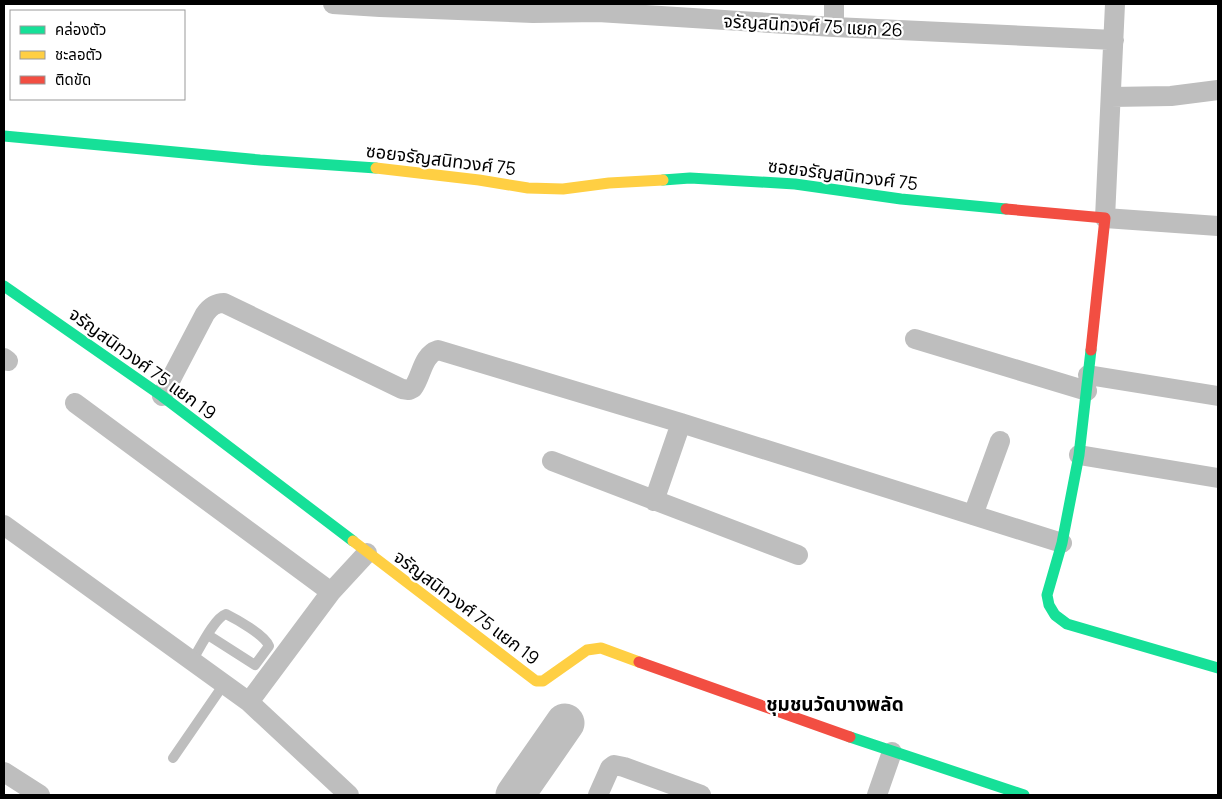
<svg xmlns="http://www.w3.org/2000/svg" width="1222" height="799" viewBox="0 0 1222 799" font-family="Manrope,'Noto Sans Thai',sans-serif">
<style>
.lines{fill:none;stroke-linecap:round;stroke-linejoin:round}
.river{stroke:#bebebe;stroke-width:39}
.lane{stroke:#bebebe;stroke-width:10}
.street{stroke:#bebebe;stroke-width:20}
.fast{stroke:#16e098;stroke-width:11}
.slow{stroke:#ffcf43;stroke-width:11}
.jam{stroke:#f24e42;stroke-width:11}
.labels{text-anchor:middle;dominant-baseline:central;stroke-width:4.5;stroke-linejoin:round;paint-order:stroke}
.street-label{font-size:18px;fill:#000;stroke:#fff}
.neighbourhood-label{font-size:19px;font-weight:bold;fill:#000;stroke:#fff}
</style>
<rect width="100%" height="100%" fill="#fff"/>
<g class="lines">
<path class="river" d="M515 795 565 723"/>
<path class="lane" d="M192 661C199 650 214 618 226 614 236 619 265 635 269 646L255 665 208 635
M173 758 224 684"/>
<path class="street" d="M333 4 380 7 533 13 598 12 834 27 1114 40
M1115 4 1105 218 1218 226
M834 27V4
M1111 97 1171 96 1218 90
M915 339 1087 391
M4 358 8 361
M1088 375 1218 396
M162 396 205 314C210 307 215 303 224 303L402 389 409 390 413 388C422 376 422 355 438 350L681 423 1062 543
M75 403 331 592 249 702
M1079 455 1218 478
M552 461 798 555
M654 501 681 423
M973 515 1000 441
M4 525 249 702 349 795
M331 592 367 553
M4 772 40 795
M598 795 610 768 614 765 624 767 701 795
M877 795 892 752"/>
<path class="fast" d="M4 136 260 160 376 168
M663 180 690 178 795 184 901 199 1006 209
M4 286 162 396 353 541
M1091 350 1079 455 1062 543 1047 595 1049 605 1055 615 1067 624 1218 668
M850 737 1024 795"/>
<path class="slow" d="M376 168 479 180 528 188 563 189 609 183 663 180
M353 541 536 681H543L587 650 601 648 639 662"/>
<path class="jam" d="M1006 209 1105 218 1091 350
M639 662 850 737"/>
</g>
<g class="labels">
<g class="street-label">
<text transform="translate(813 25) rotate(3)">จรัญสนิทวงศ์ 75 แยก 26</text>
<text transform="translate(441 159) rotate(7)">ซอยจรัญสนิทวงศ์ 75</text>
<text transform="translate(843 174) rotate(7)">ซอยจรัญสนิทวงศ์ 75</text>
<text transform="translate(143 363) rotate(36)">จรัญสนิทวงศ์ 75 แยก 19</text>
<text transform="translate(467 607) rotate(37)">จรัญสนิทวงศ์ 75 แยก 19</text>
</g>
<g class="neighbourhood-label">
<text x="835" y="704">ชุมชนวัดบางพลัด</text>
</g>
</g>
<rect width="1222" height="799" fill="none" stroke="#000000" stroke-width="10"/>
<rect x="10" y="10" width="175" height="90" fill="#ffffff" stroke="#999999"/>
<rect x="20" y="26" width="25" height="8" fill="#16e098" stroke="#999999"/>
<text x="55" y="35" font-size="15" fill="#000000">คล่องตัว</text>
<rect x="20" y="51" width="25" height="8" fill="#ffcf43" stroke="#999999"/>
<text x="55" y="60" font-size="15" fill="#000000">ชะลอตัว</text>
<rect x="20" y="76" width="25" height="8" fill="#f24e42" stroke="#999999"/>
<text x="55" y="85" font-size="15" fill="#000000">ติดขัด</text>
</svg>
